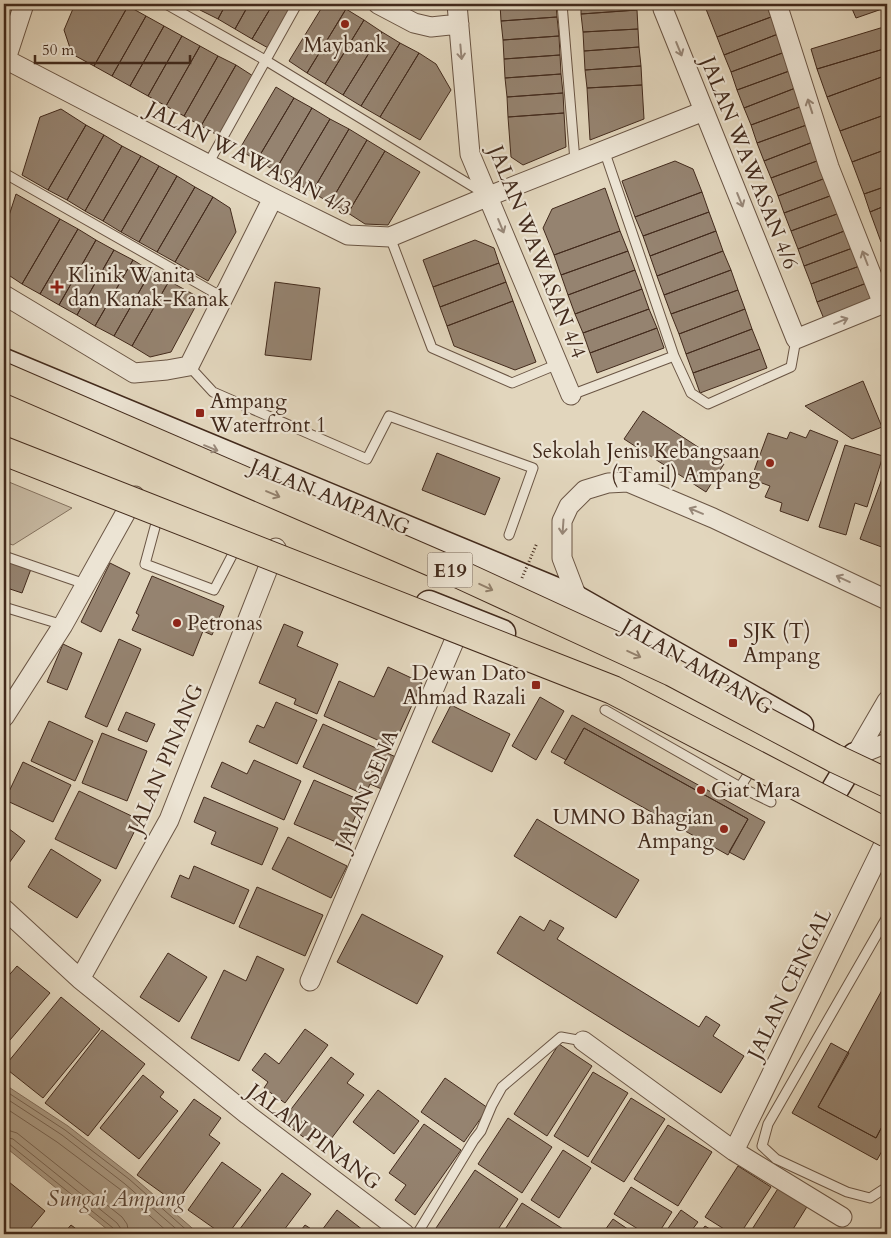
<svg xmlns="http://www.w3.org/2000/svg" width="891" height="1238" viewBox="0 0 891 1238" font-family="Cardo,serif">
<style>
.green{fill:#c7b9a2;stroke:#84725f}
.water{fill:#ac9c86;stroke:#826e5c}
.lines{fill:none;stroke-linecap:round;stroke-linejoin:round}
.shore{stroke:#776351;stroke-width:1}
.building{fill:#958370;stroke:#422a1c}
.lane-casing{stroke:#6a5544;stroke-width:11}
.street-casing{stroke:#6a5544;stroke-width:21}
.secondary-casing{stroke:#422a1c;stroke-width:29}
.lane{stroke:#ece4d4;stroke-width:9}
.street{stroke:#ece4d4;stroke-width:19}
.secondary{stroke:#ece4d4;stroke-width:26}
.highway-bridge-casing{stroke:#422a1c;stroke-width:30;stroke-linecap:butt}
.path-bridge{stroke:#422a1c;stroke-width:3;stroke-dasharray:1 2.5;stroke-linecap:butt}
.highway-bridge{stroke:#e2d6bd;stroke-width:28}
.oneway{stroke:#978778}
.oneway2{stroke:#92806c}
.poi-dot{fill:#8f2418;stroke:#ece4d4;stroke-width:2}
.labels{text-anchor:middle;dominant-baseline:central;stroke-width:4.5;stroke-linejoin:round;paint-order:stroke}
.shield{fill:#ece4d4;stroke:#756253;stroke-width:1}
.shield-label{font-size:20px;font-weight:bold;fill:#422a1c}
.poi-label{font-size:21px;fill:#422a1c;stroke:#ece4d4;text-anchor:start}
.street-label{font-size:21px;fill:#422a1c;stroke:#ece4d4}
.water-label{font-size:22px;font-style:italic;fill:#5c4636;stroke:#ece4d4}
</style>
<rect width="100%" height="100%" fill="#e2d6bd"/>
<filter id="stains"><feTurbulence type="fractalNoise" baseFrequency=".004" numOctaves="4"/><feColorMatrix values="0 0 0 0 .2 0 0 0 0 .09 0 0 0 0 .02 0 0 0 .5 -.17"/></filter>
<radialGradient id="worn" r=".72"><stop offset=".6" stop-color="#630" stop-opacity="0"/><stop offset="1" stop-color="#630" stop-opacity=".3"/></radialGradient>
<path class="green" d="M4 480 72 508 13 545 4 542Z"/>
<path class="water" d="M4 1084 68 1126 132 1176 199 1234H113L4 1146Z"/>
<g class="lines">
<path class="shore" d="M4 1090 65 1130 129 1179 191 1234
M4 1097 62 1135 125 1184 182 1234
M4 1107 57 1142 121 1190 170 1234
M4 1129 17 1133 122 1217 127 1224 129 1234
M4 1137 13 1139 117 1223 121 1229 122 1234
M4 1143 9 1144 113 1228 115 1234"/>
</g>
<path class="building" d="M75 4H124L128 6 94 66 72 54 64 30Z
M203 4H226L218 19 200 10Z
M226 4H249L235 29 218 19Z
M249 4H273L252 39 235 29Z
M273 4H296L270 49 252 39Z
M324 4H336L346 9 307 73 289 61Z
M500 4H556L557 17 501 21Z
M581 4H636L637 10 581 14Z
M704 4H766L771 17 717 37Z
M850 4H880L882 9 856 18Z
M128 6 146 16 112 76 94 66Z
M346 9 364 20 325 84 307 73Z
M637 10 638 29 583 32 581 14Z
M146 16 164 26 130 86 112 76Z
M557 17 559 36 503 40 501 21Z
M771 17 778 34 724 55 717 37Z
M364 20 382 32 343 95 325 84Z
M164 26 182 36 148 96 130 86Z
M887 26V48L817 69 811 49Z
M638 29 639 47 584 51 583 32Z
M382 32 400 43 361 106 343 95Z
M778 34 785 52 731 72 724 55Z
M182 36 200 46 166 106 148 96Z
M559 36 560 55 504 59 503 40Z
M400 43 419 53 380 117 361 106Z
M200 46 218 56 184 116 166 106Z
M639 47 641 66 585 70 584 51Z
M887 48V75L827 97 817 69Z
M785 52 792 70 737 90 731 72Z
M419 53 436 64 451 90 420 140 380 117Z
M560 55 561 74 505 78 504 59Z
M218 56 236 65 201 126 184 116Z
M236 65 253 76 219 136 201 126Z
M641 66 642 85 587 88 585 70Z
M792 70 798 87 744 108 737 90Z
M561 74 563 93 507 97 505 78Z
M887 75V114L840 131 827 97Z
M642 85 644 119 590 140 587 88Z
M276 87 294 98 257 160 239 150Z
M798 87 805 105 751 125 744 108Z
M563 93 564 113 508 117 507 97Z
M294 98 312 108 275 171 257 160Z
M805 105 812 123 757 143 751 125Z
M312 108 330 119 293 181 275 171Z
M61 109 86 125 48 190 22 175 40 117Z
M564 113 566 147 523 165 511 157 508 117Z
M887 114V149L852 162 840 131Z
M330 119 349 129 312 192 293 181Z
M812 123 818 140 764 161 757 143Z
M86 125 104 135 67 200 48 190Z
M349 129 367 140 330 203 312 192Z
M104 135 122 146 85 211 67 200Z
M367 140 385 151 348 213 330 203Z
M818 140 825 158 771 178 764 161Z
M122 146 141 156 103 221 85 211Z
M887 149V186L864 194 852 162Z
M385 151 420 172 388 225 365 224 348 213Z
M141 156 159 166 121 232 103 221Z
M825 158 831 176 778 196 771 178Z
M675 161 693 169 702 192 635 217 622 181Z
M159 166 177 176 139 242 121 232Z
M177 176 195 187 157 252 139 242Z
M831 176 838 193 784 213 778 196Z
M887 186V205L870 212 864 194Z
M195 187 213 197 175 262 157 252Z
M605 188 620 231 554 255 543 228 552 209Z
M702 192 709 212 643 236 635 217Z
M838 193 845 211 791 231 784 213Z
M16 194 60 219 22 284 7 274 4 266V231Z
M213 197 230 208 236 232 208 281 175 262Z
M887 205V240L881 242 870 212Z
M845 211 852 228 798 249 791 231Z
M709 212 716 231 650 256 643 236Z
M60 219 78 229 40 294 22 284Z
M852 228 858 246 804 266 798 249Z
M78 229 96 240 59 305 40 294Z
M620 231 628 251 561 275 554 255Z
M716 231 723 251 657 276 650 256Z
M96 240 114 250 77 315 59 305Z
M475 240 494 248 499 263 433 287 423 260Z
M858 246 865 264 811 284 804 266Z
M114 250 133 260 95 326 77 315Z
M628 251 635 270 568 295 561 275Z
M723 251 731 270 664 295 657 276Z
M133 260 151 271 114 336 95 326Z
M499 263 506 282 440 307 433 287Z
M865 264 872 281 817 302 811 284Z
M635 270 642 289 575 314 568 295Z
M731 270 738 290 671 314 664 295Z
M151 271 169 281 132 346 114 336Z
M169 281 200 298 171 352 150 357 132 346Z
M872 281 878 299 824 319 817 302Z
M275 282 320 288 311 360 265 355Z
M506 282 513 301 447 326 440 307Z
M642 289 649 309 583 333 575 314Z
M738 290 745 309 679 334 671 314Z
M513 301 536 362 515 370 454 346 447 326Z
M649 309 657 328 590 353 583 333Z
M745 309 752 329 686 354 679 334Z
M657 328 664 348 597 373 590 353Z
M752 329 760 349 693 373 686 354Z
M760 349 767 368 700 393 693 373Z
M863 381 882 427 852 439 805 406Z
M643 411 724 464 706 492 624 439Z
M810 430 838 441 808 521 780 511 782 503 765 497 770 486 751 479 768 433 787 439 790 432 806 438Z
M845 445 883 456 867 507 855 503 846 535 819 527Z
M437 453 500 478 485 515 422 490Z
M887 465V549L860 539Z
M4 560 31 569 22 593 4 587Z
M110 563 130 573 101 632 81 622Z
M152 576 224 606 212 635 203 631 193 656 132 630 139 615 136 613Z
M284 624 303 632 297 646 338 664 317 714 294 704 296 699 259 683Z
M119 639 141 649 107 727 85 717Z
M63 644 82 653 67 690 47 682Z
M388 667 422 683 393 747 324 716 339 681 374 697Z
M540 697 564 711 536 760 512 746Z
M276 702 317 720 297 764 249 742 257 725 264 728Z
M451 705 510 734 492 772 432 742Z
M126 712 155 724 147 742 118 730Z
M572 715 765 822 744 860 729 852 748 819 584 728 566 760 551 752Z
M49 721 93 741 75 781 31 761Z
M323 724 398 758 384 790 370 784 365 795 303 767Z
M584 728 748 819 728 855 564 763Z
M102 733 147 751 127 801 82 783Z
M254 760 301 781 284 820 211 787 222 762 247 774Z
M23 762 71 785 53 822 5 800Z
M314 780 362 801 343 845 294 824Z
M79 791 140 820 116 869 55 839Z
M204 797 278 828 262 865 211 844 216 832 194 822Z
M537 819 639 880 616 918 514 856Z
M4 825 25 841 4 870Z
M288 837 347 866 331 898 272 869Z
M51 849 101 880 77 918 28 887Z
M194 866 249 890 234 924 171 897 180 875 189 879Z
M257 887 323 915 305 956 239 927Z
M362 914 443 956 417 1004 337 962Z
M520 916 544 931 550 920 564 928 557 939 699 1027 706 1016 720 1025 713 1036 744 1056 721 1093 497 953Z
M168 953 207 977 179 1022 140 997Z
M257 956 284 969 239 1061 191 1038 224 970 246 981Z
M17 966 50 993 4 1047V981Z
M887 981V1117L876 1138 818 1107Z
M61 997 100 1029 43 1098 4 1067Z
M305 1029 328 1045 285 1103 264 1088 268 1082 252 1070 265 1053 279 1064Z
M102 1030 145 1064 88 1136 45 1103Z
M831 1043 849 1053 818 1107 876 1138 887 1117V1142L877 1160 792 1113Z
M559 1044 592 1066 547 1136 514 1114Z
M331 1057 354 1074 347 1083 364 1095 331 1139 315 1128 306 1139 282 1121Z
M593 1072 628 1093 588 1157 554 1136Z
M143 1075 164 1092 160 1097 178 1111 139 1159 100 1128Z
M445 1078 488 1108 464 1142 421 1112Z
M378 1090 419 1121 394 1154 353 1122Z
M631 1098 665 1119 624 1182 591 1162Z
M194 1099 221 1118 209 1135 220 1143 176 1203 137 1175Z
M508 1118 552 1147 522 1193 478 1164Z
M424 1124 461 1150 415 1215 395 1200 406 1185 389 1173Z
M668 1125 712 1152 678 1206 634 1179Z
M563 1150 591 1168 559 1218 531 1200Z
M222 1162 261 1190 228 1234H222L188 1210Z
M738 1166 771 1187 740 1234H732L705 1217Z
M475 1170 518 1199 495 1234H432Z
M282 1173 311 1194 281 1234H236Z
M9 1182 45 1211 26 1234H4V1188Z
M631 1187 672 1212 658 1234H646L614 1214Z
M779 1187 808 1205 790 1234H749Z
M522 1203 571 1234H502Z
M337 1210 363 1230 359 1234H319Z
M681 1210 698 1222 689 1234H664Z
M613 1219 635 1234H602Z
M71 1225 83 1234H63Z
M305 1225 319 1234H298Z
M705 1226 718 1234H699Z"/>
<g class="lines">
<g class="lane-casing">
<path id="lane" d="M166 4 265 60 482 192
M562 4 575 161
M604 150 674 356
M208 164 297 4
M4 173 222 297
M390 237 432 348 512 383 558 364
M189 366 213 392 367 459 389 416 533 468 509 535
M571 395 674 356 691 393 708 404 791 367 796 339
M158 516 145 564 214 590 237 546
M4 556 85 584
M4 607 63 625
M605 710 740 787 753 767
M740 787 771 802
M887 917 768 1124 762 1146 776 1159 847 1192 870 1198 887 1187
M417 1234 474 1140 481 1131 492 1105 502 1087 561 1037 583 1041"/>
</g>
<g class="street-casing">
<path id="street" d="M378 4 414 23 431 27 459 24
M457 4 470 154 571 395
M662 4 663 9 796 339 887 302
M777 4 829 167 883 304
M5 59 273 198 348 235 390 237 489 196 704 111
M4 65 24 4
M4 295 134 373 167 370 189 366 273 198
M578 600 562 558V521L569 506 585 490 608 483 628 482 713 518 887 600
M4 717 63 625 135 496
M855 756 887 701
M855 756 887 743
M4 909 80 979 248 1115 405 1234
M80 979 169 820 276 548
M310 981 464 618
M583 1041 734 1151 842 1217
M734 1151 887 838"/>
</g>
<g class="secondary-casing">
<path id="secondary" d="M4 362 578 600 800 726
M429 604 502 633
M834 791 855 756"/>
</g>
<use href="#lane" class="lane"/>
<use href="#street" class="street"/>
<use href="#secondary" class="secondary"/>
<g class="highway-bridge-casing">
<path id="highway-bridge" d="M4 377 457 573 672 672 834 758 887 783
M4 451 613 690 887 833"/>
</g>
<path class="path-bridge" d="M522 578 537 543"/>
<use href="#highway-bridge" class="highway-bridge"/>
</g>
<defs><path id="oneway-shaft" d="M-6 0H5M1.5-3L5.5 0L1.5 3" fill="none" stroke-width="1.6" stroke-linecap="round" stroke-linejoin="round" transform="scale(1.25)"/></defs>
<g class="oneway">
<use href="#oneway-shaft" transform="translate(679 49) rotate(68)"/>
<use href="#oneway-shaft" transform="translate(461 52) rotate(85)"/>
<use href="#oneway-shaft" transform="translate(810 106) rotate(-108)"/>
<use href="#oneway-shaft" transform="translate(740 200) rotate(68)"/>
<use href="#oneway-shaft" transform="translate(501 226) rotate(68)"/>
<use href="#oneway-shaft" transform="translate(865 258) rotate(-111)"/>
<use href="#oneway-shaft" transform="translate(841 321) rotate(-22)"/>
<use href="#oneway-shaft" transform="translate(211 448) rotate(22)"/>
<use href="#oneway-shaft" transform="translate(696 511) rotate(-157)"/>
<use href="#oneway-shaft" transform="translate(563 527) rotate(94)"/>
<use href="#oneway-shaft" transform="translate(843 579) rotate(-155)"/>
</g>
<g class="oneway2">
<use href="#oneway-shaft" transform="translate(273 494) rotate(23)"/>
<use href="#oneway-shaft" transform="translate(486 587) rotate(25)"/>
<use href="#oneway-shaft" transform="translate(634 654) rotate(25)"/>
</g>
<g class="poi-dot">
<circle cx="345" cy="24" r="5"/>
<path d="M54.5 279.5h5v5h5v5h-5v5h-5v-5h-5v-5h5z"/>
<rect x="195" y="408" width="10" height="10" rx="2.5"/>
<circle cx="770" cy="463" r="5"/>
<circle cx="177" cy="623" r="5"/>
<rect x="728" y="638" width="10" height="10" rx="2.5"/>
<rect x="531" y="680" width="10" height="10" rx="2.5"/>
<circle cx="701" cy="790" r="5"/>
<circle cx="724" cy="829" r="5"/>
</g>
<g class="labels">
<rect class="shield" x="427.5" y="552.5" width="45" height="35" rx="4"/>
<g class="shield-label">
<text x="450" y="570">E19</text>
</g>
<g class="poi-label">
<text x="345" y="45" text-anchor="middle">Maybank</text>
<text x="68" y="275">Klinik Wanita<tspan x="68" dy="24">dan Kanak-Kanak</tspan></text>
<text x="210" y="401">Ampang<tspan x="210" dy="24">Waterfront 1</tspan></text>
<text x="760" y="451" text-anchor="end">Sekolah Jenis Kebangsaan<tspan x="760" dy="24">(Tamil) Ampang</tspan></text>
<text x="187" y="623">Petronas</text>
<text x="743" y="631">SJK (T)<tspan x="743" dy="24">Ampang</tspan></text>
<text x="526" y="673" text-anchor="end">Dewan Dato<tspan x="526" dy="24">Ahmad Razali</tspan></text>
<text x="711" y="790">Giat Mara</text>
<text x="714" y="817" text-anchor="end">UMNO Bahagian<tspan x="714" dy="24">Ampang</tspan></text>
</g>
<g class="street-label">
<text transform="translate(249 159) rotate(27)">JALAN WAWASAN 4/3</text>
<text transform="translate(749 163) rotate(68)">JALAN WAWASAN 4/6</text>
<text transform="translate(537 252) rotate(68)">JALAN WAWASAN 4/4</text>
<text transform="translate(330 497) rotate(22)">JALAN AMPANG</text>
<text transform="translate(697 667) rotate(30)">JALAN AMPANG</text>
<text transform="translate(166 759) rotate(-67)">JALAN PINANG</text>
<text transform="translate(367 790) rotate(-67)">JALAN SENA</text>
<text transform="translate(790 984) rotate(-64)">JALAN CENGAL</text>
<text transform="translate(314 1137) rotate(37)">JALAN PINANG</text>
</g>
<g class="water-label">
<text x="116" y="1199">Sungai Ampang</text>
</g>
</g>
<rect width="891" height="1238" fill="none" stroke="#e2d6bd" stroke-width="20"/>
<rect x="5" y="5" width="881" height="1228" fill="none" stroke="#422a1c" stroke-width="2.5"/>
<rect x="10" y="10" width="871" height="1218" fill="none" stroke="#422a1c"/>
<path d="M35 55v8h155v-8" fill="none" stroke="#422a1c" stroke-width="2.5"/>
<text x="42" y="55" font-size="15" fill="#422a1c" stroke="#ece4d4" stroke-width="4" paint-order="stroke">50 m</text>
<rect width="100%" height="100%" filter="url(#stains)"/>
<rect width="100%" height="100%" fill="url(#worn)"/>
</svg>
